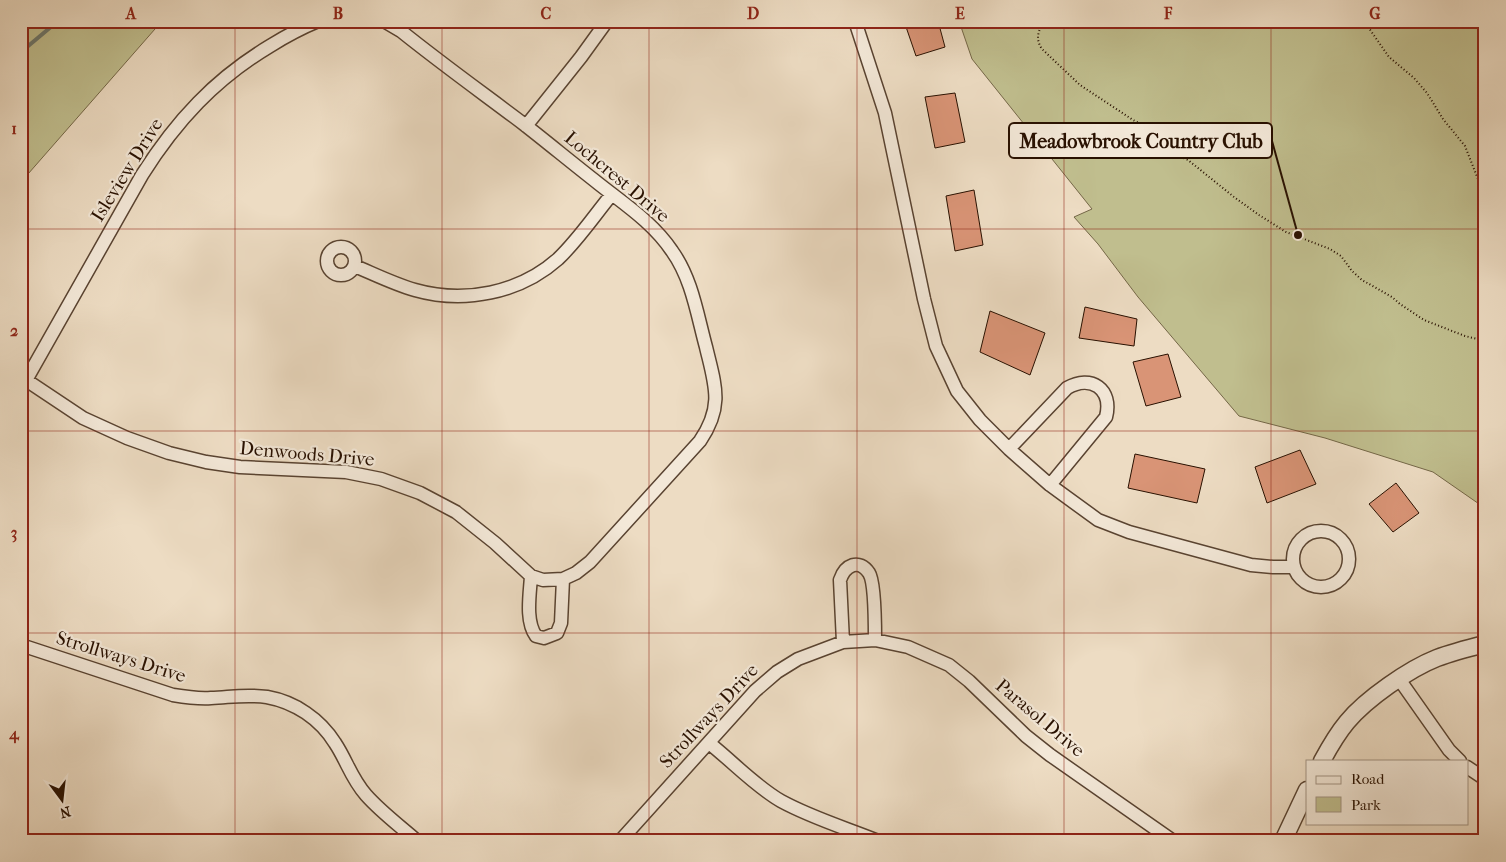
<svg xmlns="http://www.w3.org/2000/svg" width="1506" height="862" viewBox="0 0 1506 862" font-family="'IM FELL French Canon',serif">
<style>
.green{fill:#c0be8e;stroke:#746747}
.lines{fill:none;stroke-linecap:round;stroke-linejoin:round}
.stream{stroke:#6c776d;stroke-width:4}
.building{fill:#d99476;stroke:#281000}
.minor-casing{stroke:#594331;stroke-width:15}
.tertiary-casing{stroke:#594331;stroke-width:19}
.path{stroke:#281000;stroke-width:2;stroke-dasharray:1 2.5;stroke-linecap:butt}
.minor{stroke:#f3e8d8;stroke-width:12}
.tertiary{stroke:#f3e8d8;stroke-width:16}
.grid{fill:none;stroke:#8f2418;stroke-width:1;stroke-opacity:0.55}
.labels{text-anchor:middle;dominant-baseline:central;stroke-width:4.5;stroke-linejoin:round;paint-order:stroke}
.street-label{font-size:19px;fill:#281000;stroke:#f3e8d8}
.leader{fill:none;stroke:#281000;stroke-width:2}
.callout-dot{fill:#281000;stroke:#f3e8d8;stroke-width:2}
.callout{fill:#f3e8d8;stroke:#281000;stroke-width:2}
.callout-label{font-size:20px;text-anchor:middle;font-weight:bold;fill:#281000}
.neatline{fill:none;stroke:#8f2418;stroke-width:2}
.grid-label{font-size:16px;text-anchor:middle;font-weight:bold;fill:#8f2418}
</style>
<rect width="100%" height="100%" fill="#eddcc3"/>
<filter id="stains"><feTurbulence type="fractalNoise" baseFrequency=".004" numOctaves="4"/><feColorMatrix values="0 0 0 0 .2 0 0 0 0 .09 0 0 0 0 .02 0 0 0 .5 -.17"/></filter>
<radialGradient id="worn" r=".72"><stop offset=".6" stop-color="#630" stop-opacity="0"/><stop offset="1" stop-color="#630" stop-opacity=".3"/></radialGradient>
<path class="green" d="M21 21H162L21 182Z
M959 21H1485V506H1482L1433 472 1325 438 1239 416 1138 297 1098 244 1074 217 1092 209 972 59Z"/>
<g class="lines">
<path class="stream" d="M21 52 58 21"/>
</g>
<path class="building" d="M904 21H938L945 47 916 56Z
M955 93 965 142 935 148 925 97Z
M974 190 983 245 955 251 946 196Z
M1085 307 1137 319 1134 346 1079 338Z
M990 311 1045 333 1030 375 980 352Z
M1168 354 1181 397 1146 406 1133 362Z
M1300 450 1316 484 1267 503 1255 467Z
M1135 454 1205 469 1197 503 1128 488Z
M1396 483 1419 513 1393 532 1369 504Z"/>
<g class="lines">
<g class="minor-casing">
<path id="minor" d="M855 21 885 113 924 299 936 346 957 391 980 420 1009 449 1050 485 1098 520 1129 532 1251 565 1273 567H1294
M526 126 581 57 607 21
M327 261a14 14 0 1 1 28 0a14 14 0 1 1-28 0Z
M355 266C374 274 394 284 415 290 464 304 520 293 558 259 578 240 594 216 612 194
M21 374 26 380 83 418 127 438 169 453 206 462 240 467 346 472 381 479 420 493 456 512 495 543 531 576 543 580 563 579 576 573 590 562 700 441C724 406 715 385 706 347 697 314 692 279 672 251 652 221 621 202 594 180 571 162 548 143 525 125 484 94 442 64 401 31L384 21
M21 389 142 175C176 121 215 79 270 46 286 36 301 28 318 21
M1009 449 1067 388C1091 374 1113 389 1106 417L1050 485
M1293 559a28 28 0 1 1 56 0a28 28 0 1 1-56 0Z
M531 576C530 594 525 621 536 636L544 638 557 633 561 623 563 579
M843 642 840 580C845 565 859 558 869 573 875 582 875 627 875 640
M21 645 173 695C185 697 198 699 211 698 232 697 246 694 267 697 295 702 320 719 335 743 347 761 351 778 366 795 381 812 400 826 417 841
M1399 679 1449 750 1460 761
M709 743C733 762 755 786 781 801 812 818 846 828 878 841
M1467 767 1485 779
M620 841 755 691 777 672 798 659 843 642 875 640 908 647 949 665 969 681 1026 736 1050 755 1173 841"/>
</g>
<g class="tertiary-casing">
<path id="tertiary" d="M1322 761C1329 748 1337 734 1347 722 1366 699 1409 669 1437 658 1453 652 1469 648 1485 644
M1283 841 1307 790"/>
</g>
<path class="path" d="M1045 21C1038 30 1035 39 1042 49L1080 85 1133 120 1141 124 1177 155 1188 160 1234 197 1259 215 1286 232 1330 249 1341 256 1352 271 1362 280 1392 297 1400 304 1424 320 1465 336 1485 341
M1364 21 1389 57 1414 78 1427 93 1443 119 1465 146 1485 197"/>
<use href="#minor" class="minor"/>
<use href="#tertiary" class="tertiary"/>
</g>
<path class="grid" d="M235 21V841M442 21V841M649 21V841M857 21V841M1064 21V841M1271 21V841M21 229H1485M21 431H1485M21 633H1485"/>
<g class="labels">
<g class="street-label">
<text transform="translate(127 170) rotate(-58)">Isleview Drive</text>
<text transform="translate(617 177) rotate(40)">Lochcrest Drive</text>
<text transform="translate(307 454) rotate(5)">Denwoods Drive</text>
<text transform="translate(121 657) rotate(17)">Strollways Drive</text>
<text transform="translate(709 716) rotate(-47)">Strollways Drive</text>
<text transform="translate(1040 718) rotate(40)">Parasol Drive</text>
</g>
</g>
<path class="leader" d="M1298 235L1272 141"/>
<circle class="callout-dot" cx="1298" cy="235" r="5"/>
<rect class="callout" x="1009" y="123" width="263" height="35" rx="5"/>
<g class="callout-label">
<text x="1141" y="148">Meadowbrook Country Club</text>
</g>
<rect width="1506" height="862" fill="none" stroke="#eddcc3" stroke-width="55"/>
<rect x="1306" y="760" width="162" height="65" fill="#f3e8d8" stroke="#a29282"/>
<rect x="1316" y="776" width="25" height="8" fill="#f3e8d8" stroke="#a29282"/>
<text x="1351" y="784" font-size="15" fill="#281000">Road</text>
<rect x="1316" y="797" width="25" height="15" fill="#c0be8e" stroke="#a29282"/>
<text x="1351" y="810" font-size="15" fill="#281000">Park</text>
<g transform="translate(62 800) rotate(165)" stroke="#f3e8d8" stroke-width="4" paint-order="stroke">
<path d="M0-4L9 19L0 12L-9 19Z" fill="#281000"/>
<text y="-8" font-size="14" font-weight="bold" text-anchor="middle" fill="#281000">N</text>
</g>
<rect x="28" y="28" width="1450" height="806" class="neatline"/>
<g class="grid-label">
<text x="131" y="19">A</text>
<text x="338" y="19">B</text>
<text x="546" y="19">C</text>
<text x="753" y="19">D</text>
<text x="960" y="19">E</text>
<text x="1168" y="19">F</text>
<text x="1375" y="19">G</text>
<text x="14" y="134">1</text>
<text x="14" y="336">2</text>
<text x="14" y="538">3</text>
<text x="14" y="739">4</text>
</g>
<rect width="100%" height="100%" filter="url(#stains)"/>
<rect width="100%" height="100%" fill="url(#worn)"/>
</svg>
